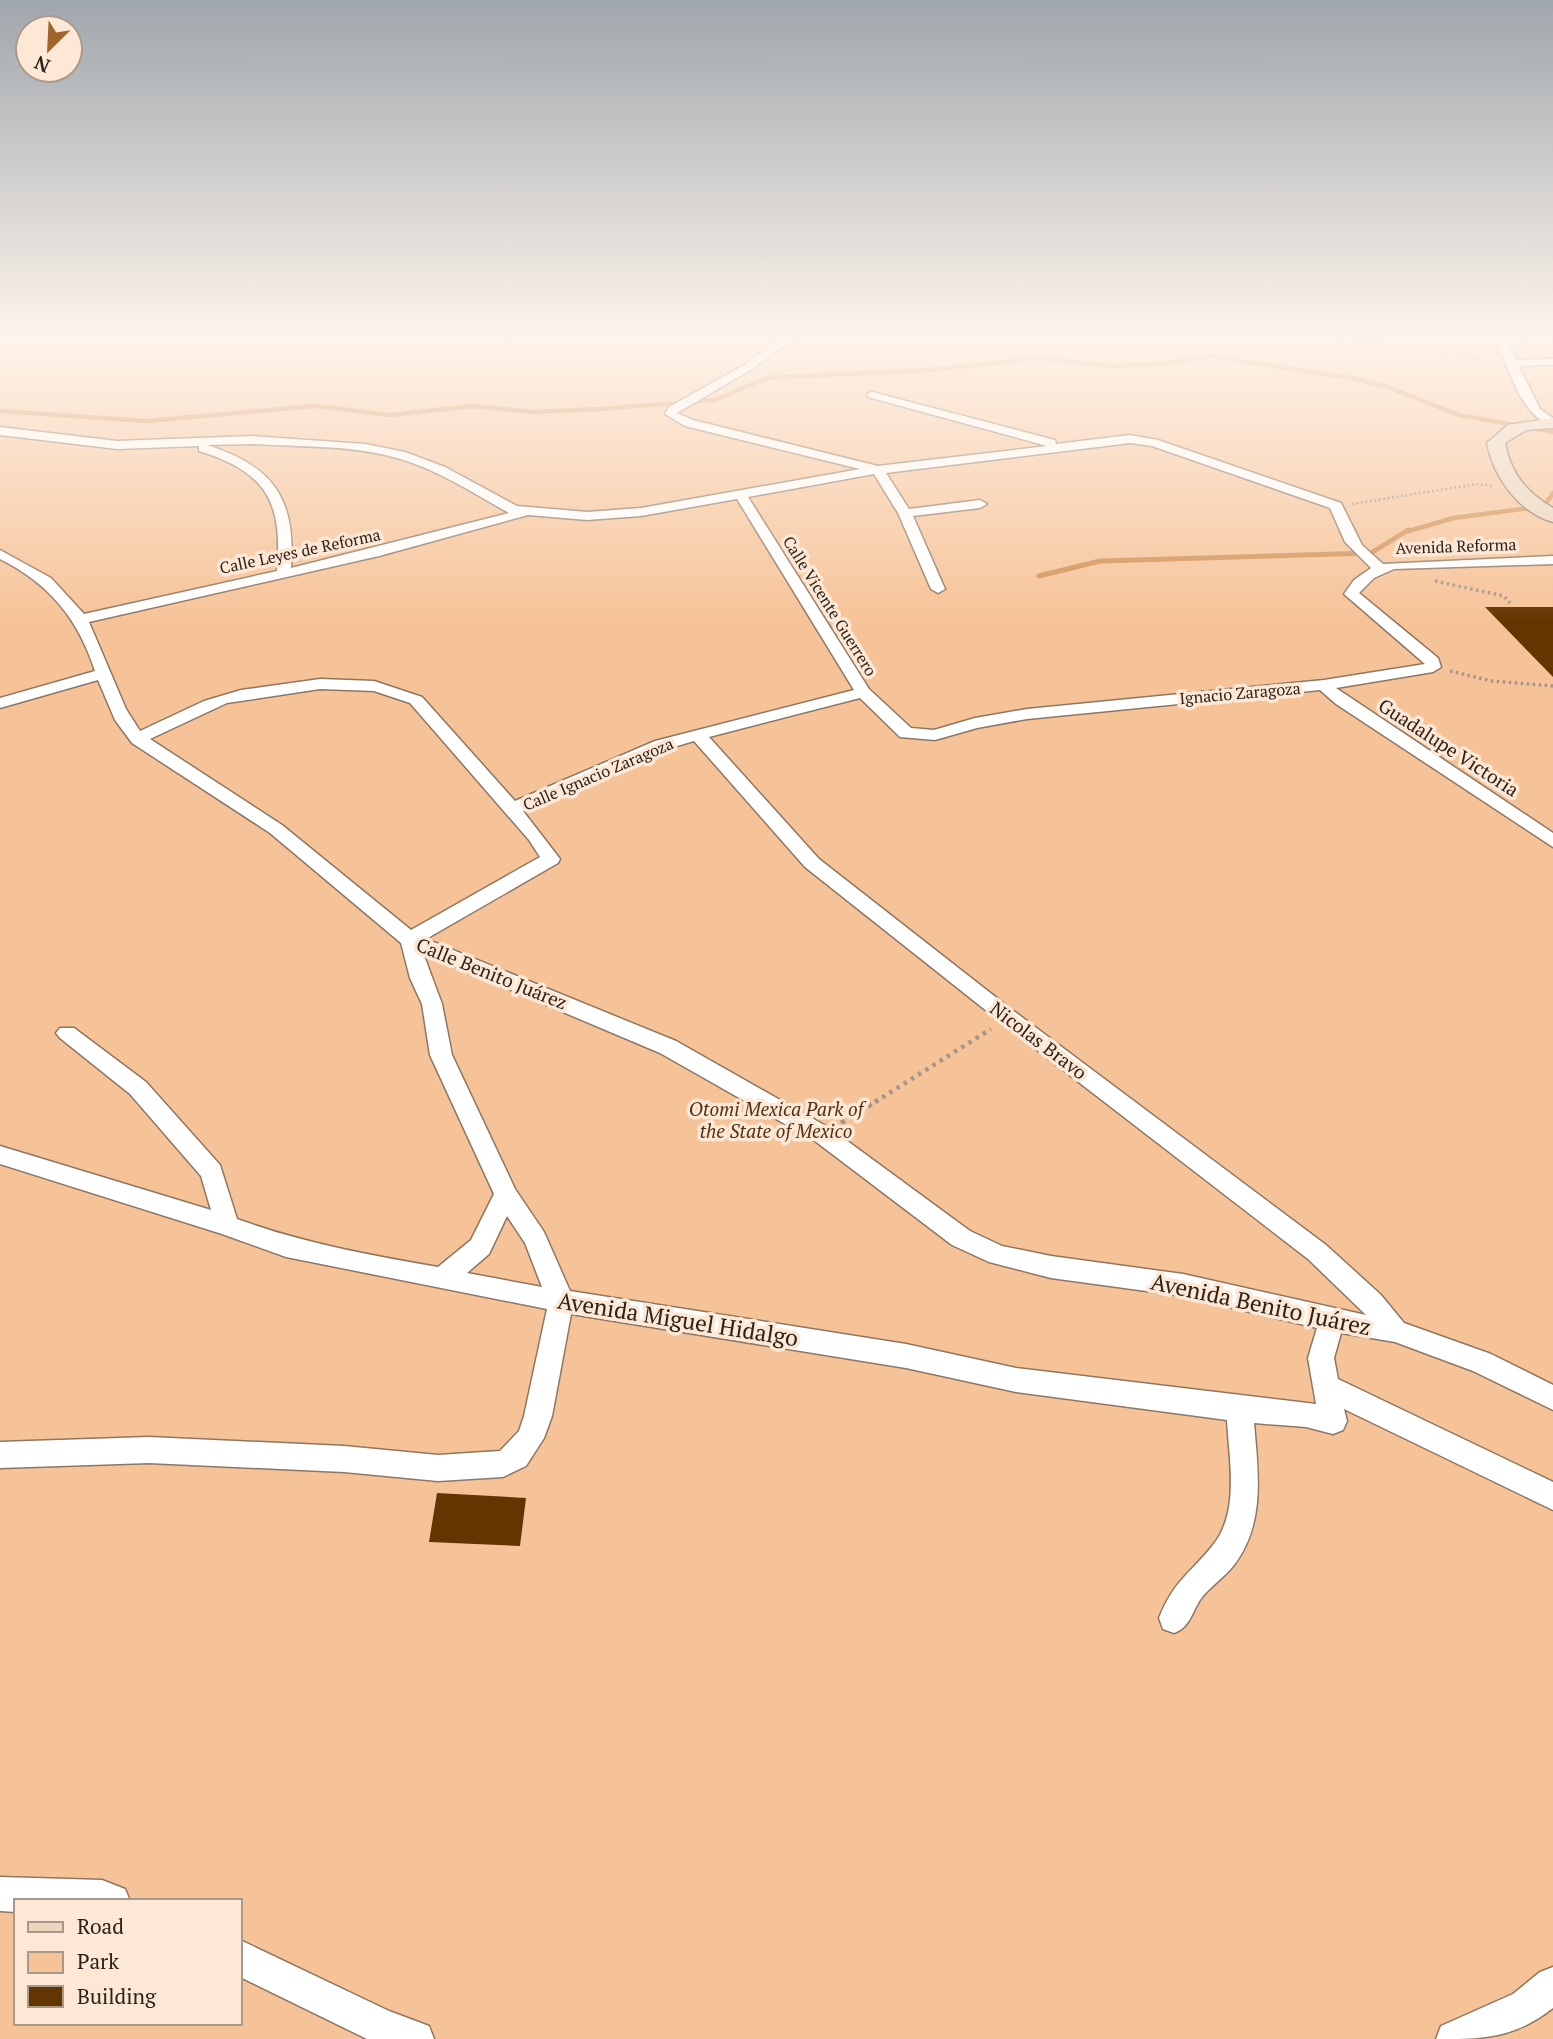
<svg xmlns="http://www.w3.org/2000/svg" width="1553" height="2039" viewBox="0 0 1553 2039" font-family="'PT Serif',serif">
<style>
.green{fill:#f6c398;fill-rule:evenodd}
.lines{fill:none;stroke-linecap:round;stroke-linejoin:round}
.stream-far1{stroke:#d29053;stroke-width:4.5}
.stream{stroke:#d29053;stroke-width:5}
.building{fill:#633500}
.street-casing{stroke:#8f7662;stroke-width:3}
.secondary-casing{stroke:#8f7662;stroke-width:3}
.path-far3{stroke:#a79688;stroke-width:2.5;stroke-dasharray:2 2.5;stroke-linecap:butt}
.path-far2{stroke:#a79688;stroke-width:3.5;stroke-dasharray:2.5 3.5;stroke-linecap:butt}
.path-far1{stroke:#a79688;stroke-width:4.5;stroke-dasharray:3.5 5;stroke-linecap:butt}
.path{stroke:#a79688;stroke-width:5;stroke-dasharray:4.5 6;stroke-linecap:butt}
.street{fill:#fff;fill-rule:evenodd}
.secondary{fill:#ebd5bc;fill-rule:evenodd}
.labels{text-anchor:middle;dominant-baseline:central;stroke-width:7;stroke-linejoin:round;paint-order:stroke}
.far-street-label{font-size:16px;fill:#2d231a;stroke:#fde7d5}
.street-label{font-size:19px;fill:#2d231a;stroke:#fde7d5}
.park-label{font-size:19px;font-style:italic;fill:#503319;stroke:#fde7d5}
.near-street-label{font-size:23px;fill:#2d231a;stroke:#fde7d5}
</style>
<rect width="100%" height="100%" fill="#fde7d5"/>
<path class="green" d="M0 336H1553V2039H0ZM16 1901H240V2023H16Z"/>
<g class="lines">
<path class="stream-far1" d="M0 411 146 421 315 406 390 415 473 406 533 412 601 409 715 400 767 378 930 370 1039 358 1108 366 1163 364 1209 356 1352 378 1385 386 1459 415 1520 426
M1532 428 1553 432
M1405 532 1454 518 1544 506 1553 493"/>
<path class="stream" d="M1039 576 1100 561 1371 553 1408 530"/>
</g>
<path class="building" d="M1485 607H1553V677Z
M437 1493 526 1498 520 1546 429 1542Z"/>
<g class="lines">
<g class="street-casing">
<path id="street" d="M784 336H797L752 369 677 413 693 420 878 466 1047 446 868 397V393L872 392 1055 440 1056 444 1130 435 1158 440 1341 503 1362 545 1383 564 1553 556V564L1394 569 1374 578 1359 593 1438 658 1441 667 1433 672 1336 688 1553 833V847L1336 704 1320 690 1027 719 977 728 935 740 900 737 860 698 709 737 819 859 1007 1006 1326 1245 1381 1295 1404 1323 1491 1354 1553 1385V1410L1473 1371 1395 1342 1341 1333 1334 1358 1338 1379 1553 1482V1510L1344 1409 1347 1421 1343 1430 1333 1434 1306 1427 1254 1423C1258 1471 1266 1523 1234 1565 1224 1578 1209 1587 1200 1600 1191 1614 1190 1627 1174 1633L1163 1629 1159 1618C1174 1580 1190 1574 1213 1545 1240 1512 1229 1459 1227 1420L1016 1392 906 1368 571 1314 552 1416 544 1438 526 1466 503 1477 438 1481 344 1472 149 1463 0 1468V1442L149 1437 344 1446 438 1455 500 1451 519 1431 524 1416 547 1309 286 1257 222 1234 0 1164V1146L211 1210 201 1176 130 1094 60 1038 56 1033 60 1028H74L146 1082 220 1165 237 1219C303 1243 369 1255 438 1267L471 1240 494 1194 430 1055 422 1004 410 978 401 943 270 833 132 743 115 720 98 680 0 708V698L95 671C78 619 50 584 0 559V550L51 578 84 614 277 571C283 501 266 472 199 451V446L117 449 0 435V427L117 441 252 436 365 444 405 452 445 467 517 506 587 512 641 508 860 469 685 426 665 414 669 407 744 365ZM1130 443 1152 446 1330 508 1345 542 1371 568 1354 580 1344 594 1425 664 1324 680 1027 709 975 718 934 730 911 728 869 689 748 497 874 474 898 513 931 589 938 593 945 589 913 516 980 508 987 504 980 500 909 509 886 473ZM252 444C300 447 351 445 397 458 437 469 473 493 509 513L291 568C296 498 273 466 207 445ZM737 499 854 690 655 741 515 801 422 697 374 681 320 679 241 690 204 701 140 731 126 709 89 622 379 556 528 515 587 520 641 516ZM320 689 374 691 410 703 529 840 540 857 411 930 282 825 150 739 227 703ZM694 741 805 867 993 1016 1308 1259 1366 1315 1183 1274 1051 1256 1002 1246 970 1231 831 1129 676 1041 426 939 558 863 560 859 523 811 667 749ZM423 953 660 1053 815 1141 952 1245 989 1262 1051 1278 1183 1296 1317 1328 1308 1358 1316 1404 1016 1368 906 1344 570 1291 544 1232 515 1189 452 1055 442 1004ZM507 1216 525 1243 542 1287 467 1273 489 1254Z
M1494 336H1504L1516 360 1553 359V365L1519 366 1540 409 1553 418V426C1520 417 1508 365 1494 336Z
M0 1877 102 1880 125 1889 130 1901H16V1912L0 1911Z
M240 1940 389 2011 429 2026 434 2039H367L240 1977Z
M1553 1967V2008C1513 2039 1484 2039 1436 2039L1441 2026 1513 1994 1540 1972Z"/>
</g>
<g class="secondary-casing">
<path id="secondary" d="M1553 418V428L1526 430 1505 443C1510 473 1528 494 1553 508V522C1519 513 1493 476 1487 443L1508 425Z"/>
</g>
<path class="path-far3" d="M1322 336 1494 361
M1352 504 1477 484 1492 486"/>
<path class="path-far2" d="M1435 581 1504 596 1510 603
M1450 671 1492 681 1553 686"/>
<path class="path-far1" d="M875 1102 991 1029"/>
<path class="path" d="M841 1123 878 1100"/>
<use href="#street" class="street"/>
<use href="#secondary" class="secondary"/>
</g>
<linearGradient id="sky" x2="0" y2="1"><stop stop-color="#9fa6ac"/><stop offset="0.54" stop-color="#fef4ec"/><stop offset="1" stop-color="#fef4ec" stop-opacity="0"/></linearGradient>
<rect width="1553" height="622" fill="url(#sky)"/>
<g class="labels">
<g class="far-street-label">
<text transform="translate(1456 546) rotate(-2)">Avenida Reforma</text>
<text transform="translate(300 551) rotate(-12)">Calle Leyes de Reforma</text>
<text transform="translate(830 606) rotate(58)">Calle Vicente Guerrero</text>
<text transform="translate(1240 693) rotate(-5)">Ignacio Zaragoza</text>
<text transform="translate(598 774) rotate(-23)">Calle Ignacio Zaragoza</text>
</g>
<g class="street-label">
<text transform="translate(1449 747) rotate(33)">Guadalupe Victoria</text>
<text transform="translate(492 973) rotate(22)">Calle Benito Juárez</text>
<text transform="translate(1039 1040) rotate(37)">Nicolas Bravo</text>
</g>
<g class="park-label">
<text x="776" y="1108">Otomi Mexica Park of<tspan x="776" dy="22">the State of Mexico</tspan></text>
</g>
<g class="near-street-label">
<text transform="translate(1261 1304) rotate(12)">Avenida Benito Juárez</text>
<text transform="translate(678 1319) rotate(9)">Avenida Miguel Hidalgo</text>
</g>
</g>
<rect x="14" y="1899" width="228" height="126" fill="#fde7d5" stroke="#aa998a" stroke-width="2"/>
<rect x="28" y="1922" width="35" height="10" fill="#ebd5bc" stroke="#aa998a" stroke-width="2"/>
<text x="77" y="1934" font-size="21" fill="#2d231a">Road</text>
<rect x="28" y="1952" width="35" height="21" fill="#f6c398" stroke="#aa998a" stroke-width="2"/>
<text x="77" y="1969" font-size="21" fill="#2d231a">Park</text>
<rect x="28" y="1986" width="35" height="21" fill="#633500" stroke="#aa998a" stroke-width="2"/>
<text x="77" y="2004" font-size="21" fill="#2d231a">Building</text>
<g transform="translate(49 49) rotate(204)"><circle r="33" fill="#fde7d5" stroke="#aa998a" stroke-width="2"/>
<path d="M0-5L12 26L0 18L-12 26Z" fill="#a26529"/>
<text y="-10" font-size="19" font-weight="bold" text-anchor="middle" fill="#2d231a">N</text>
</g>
</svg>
